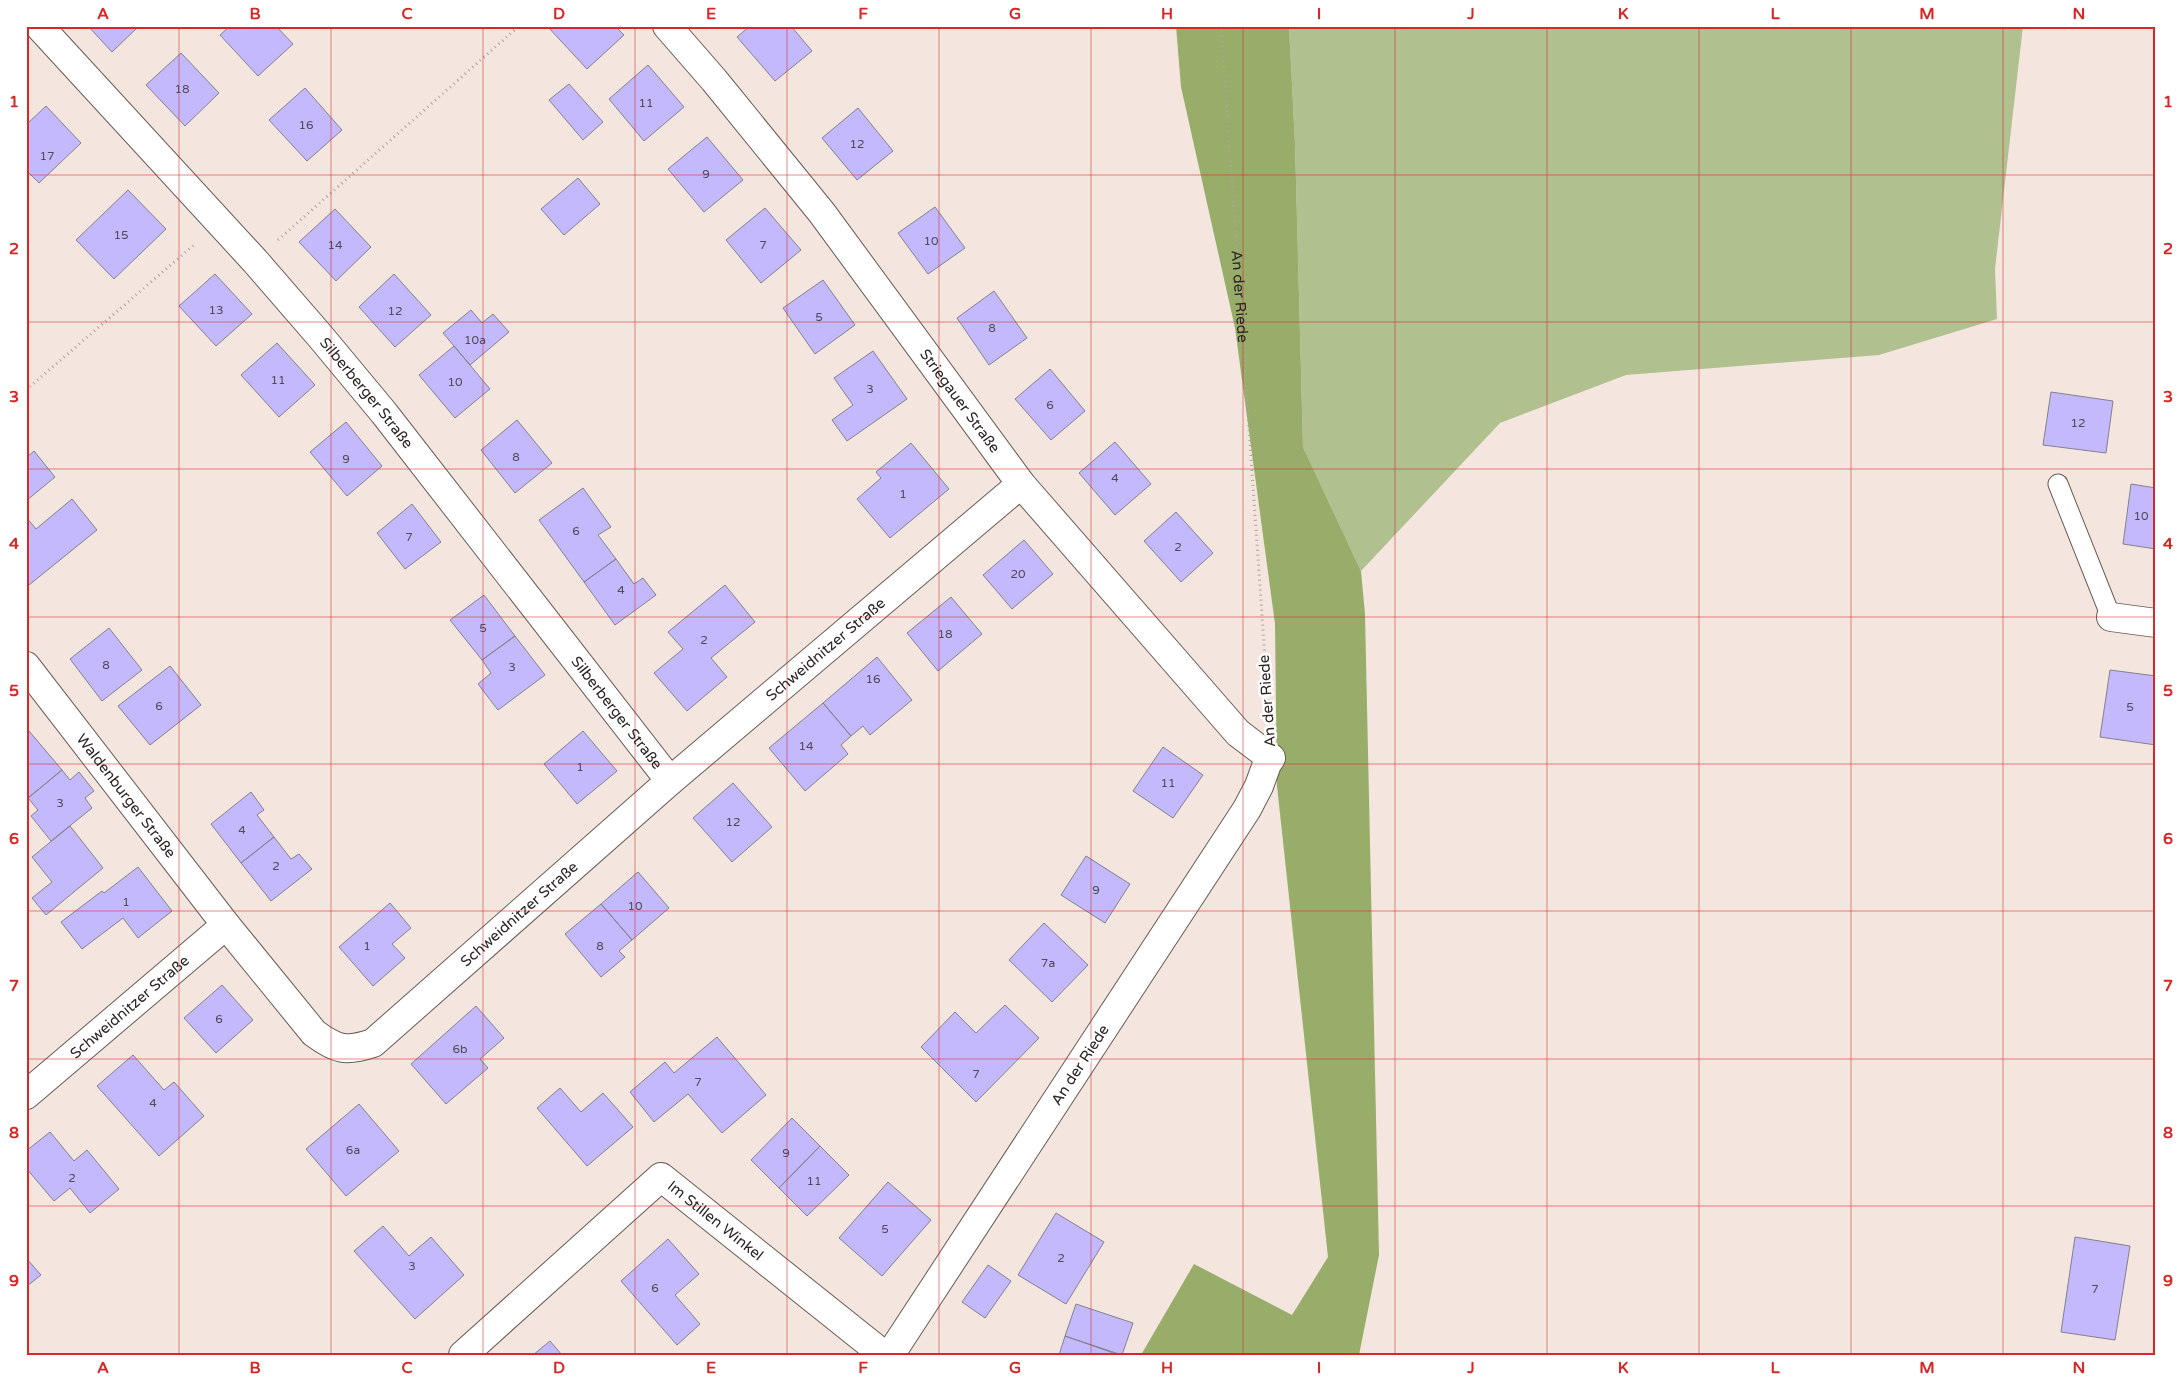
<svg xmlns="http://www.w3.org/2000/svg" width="2182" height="1381" viewBox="0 0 2182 1381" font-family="'Varela Round',sans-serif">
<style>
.green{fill:#b0c08f}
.forest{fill:#99ad6a}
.building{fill:#c3b9fc;stroke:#82818d}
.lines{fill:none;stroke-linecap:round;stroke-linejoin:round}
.lane-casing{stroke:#685c56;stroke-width:21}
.street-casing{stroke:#685c56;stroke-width:30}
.path{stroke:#aea39d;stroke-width:3;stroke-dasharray:1 4;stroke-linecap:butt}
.lane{stroke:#fff;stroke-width:19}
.street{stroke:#fff;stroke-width:28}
.grid{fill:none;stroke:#d62828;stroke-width:1;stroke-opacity:0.55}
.labels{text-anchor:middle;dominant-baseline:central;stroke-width:5;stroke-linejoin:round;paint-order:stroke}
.number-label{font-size:12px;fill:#514a59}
.street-label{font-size:15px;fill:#2b2523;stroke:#fff}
.neatline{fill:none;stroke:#d62828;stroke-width:2}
.grid-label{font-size:16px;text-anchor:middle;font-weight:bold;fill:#d62828}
</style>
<rect width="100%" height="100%" fill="#f4e6df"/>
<path class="green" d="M1289 26H2023L1995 269 1997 319 1879 355 1626 375 1500 423 1361 571 1303 447 1295 143Z"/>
<path class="forest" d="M1176 26H1289L1295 143 1303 447 1361 571 1365 614 1379 1255 1359 1355H1141L1194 1264 1292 1315 1328 1257 1277 786 1275 624 1235 328 1181 87Z"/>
<path class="building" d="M88 26H139L112 52Z
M230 26H276L293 44 258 76 220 35Z
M550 26H615L624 35 587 69 548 27Z
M750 26H791L812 51 775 81 737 37Z
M181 53 219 93 185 126 146 85Z
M648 65 684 107 644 141 609 99Z
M569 84 603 122 583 140 549 100Z
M305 88 342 130 307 161 269 120Z
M46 106 81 143 39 183 26 170V125Z
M858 108 893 151 857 180 822 138Z
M707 137 743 180 704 212 668 169Z
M578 178 600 204 564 235 541 209Z
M128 190 166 229 114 279 76 240Z
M935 207 965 248 928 274 898 233Z
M765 208 801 250 761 283 726 240Z
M335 209 371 247 336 281 299 242Z
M215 274 252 314 216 346 179 306Z
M394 274 431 315 395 347 359 307Z
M823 280 855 325 815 354 783 308Z
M994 291 1027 338 989 365 957 318Z
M471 310 482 323 493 314 509 332 470 365 443 333Z
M277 343 315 385 279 417 241 375Z
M454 346 490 389 455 418 419 375Z
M873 351 907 399 847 441 832 420 853 405 834 378Z
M1050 369 1085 411 1051 440 1015 399Z
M2051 392 2113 401 2106 453 2043 445Z
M517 420 552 463 515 493 481 450Z
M346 422 382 466 347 496 310 452Z
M1115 442 1151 484 1115 515 1079 473Z
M911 443 949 489 890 538 857 499 881 478 876 472Z
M34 451 55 477 26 501V458Z
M2131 484 2156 488V549L2123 544Z
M583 488 611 527 598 535 616 559 584 582 539 520Z
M72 499 97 530 29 585 26 582V517L36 529Z
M412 504 441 542 405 569 377 533Z
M1176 512 1213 553 1181 582 1144 541Z
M1024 540 1053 574 1012 609 983 575Z
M616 559 634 584 643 578 656 595 615 625 584 582Z
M725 585 755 622 711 658 727 677 687 711 654 673 683 649 668 632Z
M484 595 515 636 482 660 450 620Z
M951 597 982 634 938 671 907 633Z
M109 628 142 670 102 701 70 659Z
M515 636 545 675 498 710 478 684 491 673 482 660Z
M877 657 912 700 870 735 863 726 851 736 823 703Z
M170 666 201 705 150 745 118 706Z
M2110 670 2156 676V745L2100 737Z
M823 703 851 736 841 745 848 754 805 791 769 748Z
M29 731 62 770 28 798 26 796V733Z
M583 731 617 771 577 804 544 764Z
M1163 747 1203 775 1173 818 1133 791Z
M62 770 70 780 79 772 94 791 85 798 92 808 51 841 31 816 38 810 28 798Z
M733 783 772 827 732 862 693 818Z
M251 792 264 810 257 815 274 837 241 863 211 824Z
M70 826 103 868 46 915 32 898 52 882 32 857Z
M274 837 291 859 299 854 312 869 271 901 241 863Z
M1086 856 1130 884 1105 923 1061 895Z
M138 867 172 911 138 938 123 918 82 949 61 922 102 891 104 893Z
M638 872 669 908 632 940 601 904Z
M390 903 411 928 392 944 405 958 373 986 339 947Z
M601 904 632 940 619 951 625 957 601 977 565 934Z
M1044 923 1088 965 1052 1002 1009 960Z
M222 985 253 1020 216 1053 184 1018Z
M1005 1005 1039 1038 976 1102 921 1047 955 1012 976 1033Z
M476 1006 504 1038 480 1059 488 1068 446 1104 411 1064Z
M717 1037 766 1095 722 1133 688 1094 654 1122 630 1092 665 1062 674 1073Z
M133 1055 164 1090 174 1082 204 1116 159 1156 97 1086Z
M560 1088 581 1112 603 1093 633 1127 587 1166 537 1108Z
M359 1104 399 1151 346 1196 306 1149Z
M792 1118 820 1146 779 1188 751 1160Z
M50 1132 74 1161 87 1150 119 1189 90 1213 70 1188 54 1201 26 1168V1151Z
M820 1146 849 1175 807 1216 779 1188Z
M888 1182 931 1220 882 1276 839 1238Z
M1056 1213 1104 1242 1066 1304 1018 1275Z
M383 1226 409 1256 431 1237 464 1275 415 1319 354 1251Z
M2075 1237 2130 1246 2115 1340 2061 1332Z
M668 1239 699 1274 675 1295 700 1324 677 1345 621 1281Z
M26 1258 41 1275 26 1287Z
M988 1265 1011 1281 985 1318 962 1302Z
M1076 1304 1133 1323 1122 1355 1065 1336Z
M1065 1336 1119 1355H1059Z
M550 1341 562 1355H533Z"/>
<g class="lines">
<g class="lane-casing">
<path id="lane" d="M2058 484 2111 617"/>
</g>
<g class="street-casing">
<g id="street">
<path id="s2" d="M39 26 255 261 320 336 384 413 670 781"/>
<path id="s3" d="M667 26 714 80 822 213 1021 484 1238 733 1271 758 1267 764 1259 786 1247 809 890 1355"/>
<path d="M2111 617 2156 623"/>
<path id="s4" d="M26 666 226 925 314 1033C337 1050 346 1052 373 1043L670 781 1021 484"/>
<path id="s5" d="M26 1095 226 925"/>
<path id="s6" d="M463 1355 661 1177 884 1355"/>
</g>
</g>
<g class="path">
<path id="s1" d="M1221 26 1269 716"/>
<path d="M278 240 519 26"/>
<path d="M26 390 195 244"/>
</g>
<use href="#lane" class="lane"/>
<use href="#street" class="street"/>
</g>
<path class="grid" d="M179 26V1355M331 26V1355M483 26V1355M635 26V1355M787 26V1355M939 26V1355M1091 26V1355M1243 26V1355M1395 26V1355M1547 26V1355M1699 26V1355M1851 26V1355M2003 26V1355M26 175H2156M26 322H2156M26 469H2156M26 617H2156M26 764H2156M26 911H2156M26 1059H2156M26 1206H2156"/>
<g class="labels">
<g class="number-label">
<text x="182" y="89">18</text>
<text x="646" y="103">11</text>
<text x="306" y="125">16</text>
<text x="857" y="144">12</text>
<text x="47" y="156">17</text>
<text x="706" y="174">9</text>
<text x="121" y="235">15</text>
<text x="931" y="241">10</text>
<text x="335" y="245">14</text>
<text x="763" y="245">7</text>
<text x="216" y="310">13</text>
<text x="395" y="311">12</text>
<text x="819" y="317">5</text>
<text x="992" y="328">8</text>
<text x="475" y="340">10a</text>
<text x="278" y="380">11</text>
<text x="455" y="382">10</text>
<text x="870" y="389">3</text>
<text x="1050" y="405">6</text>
<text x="2078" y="423">12</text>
<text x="516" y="457">8</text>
<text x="346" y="459">9</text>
<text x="1115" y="478">4</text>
<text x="903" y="494">1</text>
<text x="2141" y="516">10</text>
<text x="576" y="531">6</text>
<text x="409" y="537">7</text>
<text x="1178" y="547">2</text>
<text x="1018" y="574">20</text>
<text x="621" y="590">4</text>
<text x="483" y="628">5</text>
<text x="945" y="634">18</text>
<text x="704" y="640">2</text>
<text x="106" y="665">8</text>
<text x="512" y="667">3</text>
<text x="873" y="679">16</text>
<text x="159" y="706">6</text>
<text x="2130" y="707">5</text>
<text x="806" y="746">14</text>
<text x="580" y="767">1</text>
<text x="1168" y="783">11</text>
<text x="60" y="803">3</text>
<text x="733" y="822">12</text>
<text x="242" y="830">4</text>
<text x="276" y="866">2</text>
<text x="1096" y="890">9</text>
<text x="126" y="902">1</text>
<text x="635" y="906">10</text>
<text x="367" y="946">1</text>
<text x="600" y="946">8</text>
<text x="1048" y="963">7a</text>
<text x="219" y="1019">6</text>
<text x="460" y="1049">6b</text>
<text x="976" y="1074">7</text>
<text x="698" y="1082">7</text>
<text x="153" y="1103">4</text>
<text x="353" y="1150">6a</text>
<text x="786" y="1153">9</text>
<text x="72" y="1178">2</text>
<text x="814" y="1181">11</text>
<text x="885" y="1229">5</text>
<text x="1061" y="1258">2</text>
<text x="412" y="1266">3</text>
<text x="655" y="1288">6</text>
<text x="2095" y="1289">7</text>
</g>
<g class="street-label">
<text stroke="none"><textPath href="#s1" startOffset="271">An der Riede</textPath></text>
<text stroke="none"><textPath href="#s2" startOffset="492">Silberberger Straße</textPath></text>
<text stroke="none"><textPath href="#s3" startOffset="476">Striegauer Straße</textPath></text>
<text stroke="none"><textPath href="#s4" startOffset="1130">Schweidnitzer Straße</textPath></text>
<text transform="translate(1267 701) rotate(-94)">An der Riede</text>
<text stroke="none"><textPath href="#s2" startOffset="898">Silberberger Straße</textPath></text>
<text stroke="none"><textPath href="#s4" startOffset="164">Waldenburger Straße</textPath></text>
<text stroke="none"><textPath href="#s4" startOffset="725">Schweidnitzer Straße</textPath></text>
<text stroke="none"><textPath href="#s5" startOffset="136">Schweidnitzer Straße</textPath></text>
<text transform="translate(1080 1065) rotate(-57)">An der Riede</text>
<text stroke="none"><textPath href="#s6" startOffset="336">Im Stillen Winkel</textPath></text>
</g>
</g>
<rect width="2182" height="1381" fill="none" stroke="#ffffff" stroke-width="55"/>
<rect x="28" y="28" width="2126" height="1326" class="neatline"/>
<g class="grid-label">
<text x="103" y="19">A</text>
<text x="255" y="19">B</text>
<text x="407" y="19">C</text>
<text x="559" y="19">D</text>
<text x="711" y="19">E</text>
<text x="863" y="19">F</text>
<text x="1015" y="19">G</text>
<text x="1167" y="19">H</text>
<text x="1319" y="19">I</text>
<text x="1471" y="19">J</text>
<text x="1623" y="19">K</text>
<text x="1775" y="19">L</text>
<text x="1927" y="19">M</text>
<text x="2079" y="19">N</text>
<text x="14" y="107">1</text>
<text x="2168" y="107">1</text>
<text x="14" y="254">2</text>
<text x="2168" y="254">2</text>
<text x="14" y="402">3</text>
<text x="2168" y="402">3</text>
<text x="14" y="549">4</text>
<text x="2168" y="549">4</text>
<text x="14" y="696">5</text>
<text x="2168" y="696">5</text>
<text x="14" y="844">6</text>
<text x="2168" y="844">6</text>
<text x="14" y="991">7</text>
<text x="2168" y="991">7</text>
<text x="14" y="1138">8</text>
<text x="2168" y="1138">8</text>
<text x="14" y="1286">9</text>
<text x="2168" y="1286">9</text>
<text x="103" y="1373">A</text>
<text x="255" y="1373">B</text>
<text x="407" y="1373">C</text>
<text x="559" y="1373">D</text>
<text x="711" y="1373">E</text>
<text x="863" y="1373">F</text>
<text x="1015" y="1373">G</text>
<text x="1167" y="1373">H</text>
<text x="1319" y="1373">I</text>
<text x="1471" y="1373">J</text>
<text x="1623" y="1373">K</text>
<text x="1775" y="1373">L</text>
<text x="1927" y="1373">M</text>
<text x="2079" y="1373">N</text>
</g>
</svg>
